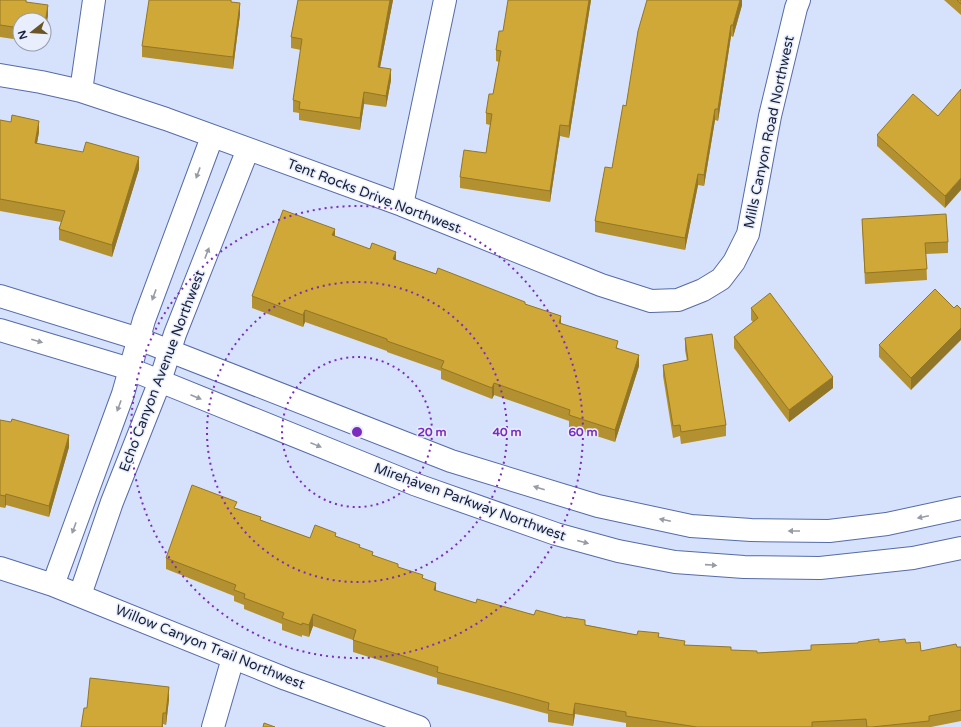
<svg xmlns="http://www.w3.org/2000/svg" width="961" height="727" viewBox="0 0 961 727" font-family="'Varela Round',sans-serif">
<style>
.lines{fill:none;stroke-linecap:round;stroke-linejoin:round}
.minor-casing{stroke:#566ba8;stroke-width:24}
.tertiary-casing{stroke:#566ba8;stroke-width:24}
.minor{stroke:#fff;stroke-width:22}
.tertiary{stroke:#fff;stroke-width:22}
.wall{fill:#b39030}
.shaded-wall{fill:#927627}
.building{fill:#d0a838;stroke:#927627}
.oneway{fill:#979ba6}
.ring{fill:none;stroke:#7b2cbf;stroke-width:2;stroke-dasharray:2 4}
.labels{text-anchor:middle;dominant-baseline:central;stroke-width:3;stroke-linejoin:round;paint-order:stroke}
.street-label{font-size:14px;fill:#182039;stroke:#e8eefc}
.centre{fill:#7b2cbf;stroke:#e8eefc;stroke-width:2}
.ring-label{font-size:12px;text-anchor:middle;font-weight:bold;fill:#7b2cbf;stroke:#e8eefc;stroke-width:3;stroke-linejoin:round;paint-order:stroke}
</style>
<rect width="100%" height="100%" fill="#d6e1fc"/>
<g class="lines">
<g class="minor-casing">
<path id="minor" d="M0 75 41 82 81 91 166 119 402 205 601 285 651 301 678 300 703 290 721 279 734 262 748 234 770 116 796 8 799 0
M81 91 94 0
M402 205 445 0
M0 568 53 585 286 679 419 727
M53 585 123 394 144 320 212 137
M80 595 112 502 160 381 175 334 248 149
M213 727 233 658"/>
</g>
<g class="tertiary-casing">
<path id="tertiary" d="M0 296 139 339 451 461 598 506 691 526 751 530 829 531 887 524 961 508
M0 330 130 369 414 484 556 534 618 551 675 562 744 567 820 568 913 558 961 548"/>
</g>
<use href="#minor" class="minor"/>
<use href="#tertiary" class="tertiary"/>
</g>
<path class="wall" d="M0 0 27 2 48 16 44 20H20V40L0 37Z
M298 0H393L380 67 391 80 386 107 364 104 360 130 299 120V113L293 112V100L301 50 291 48V37Z
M591 0 569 138 560 136 550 202 460 188V177L486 153 490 125 486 124V113L493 94 499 62 496 61V50L503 31Z
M740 0H742V5L733 37 731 36 718 121 715 120 704 186 698 185 685 250 595 232V221L612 168 626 106Z
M944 0H961V15Z
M233 2 240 14 233 69 142 57V46Z
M961 89 945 208 877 146V135L938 116Z
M0 120 39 132 37 143 139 169 112 257 59 240V229L61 222 0 211Z
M862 219 948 242V253L926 254 927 280 865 284Z
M335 236 396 260 525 304 561 323 618 348 639 366 615 442 569 427V421L494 395 492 399 441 379V371L387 352V351L305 322 303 327 252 308V296Z
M751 308 833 388 789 422 734 348V337L753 322 751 320Z
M954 308 911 390 879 357V345Z
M685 338 726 425V436L681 444 680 436 673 438 663 376V365L687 361 685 350Z
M0 420 69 447 49 517 6 505 5 508 0 507Z
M237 508 261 520 310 538 336 536 360 548 373 555 423 579 436 591 476 603 637 635 659 637 685 645 757 653 811 650 879 642 906 643 921 651 961 647V721L931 727H626V723L575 714 573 726 548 722V714L437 684V678L353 652V640L313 626 309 637 302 635V637L282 630V624L244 609V605L234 601V596L166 569V558Z
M169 699 166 725 163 724 87 708Z"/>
<path class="shaded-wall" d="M390 0H393L378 78V67Z
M589 0H591L569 138V126Z
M740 0H742V5L733 37V25Z
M240 3V14L233 69V57Z
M48 5V16L44 41V29Z
M731 25V36L718 121V109Z
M391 69V80L386 107V96Z
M364 92V104L360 130V118Z
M715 109V120L704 186V175Z
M39 121V132L35 154V143Z
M560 125V136L550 202V191Z
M139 157V169L112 257V245Z
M698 174V185L685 250V238Z
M961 178V190L945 208V196Z
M335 229V241L332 235Z
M396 252V263L393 259Z
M305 310V322L303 327V315Z
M561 316V328L559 323Z
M961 328V340L911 390V378Z
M639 355V366L615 442V430Z
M833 377V388L789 422V410Z
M494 383V395L492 399V388Z
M69 435V447L49 517V506Z
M6 494V505L5 508V496Z
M436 583V594L434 590Z
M313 614V626L309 637V625Z
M169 687V699L166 725V713Z
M575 703V714L573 726V715Z
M163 713V727H162Z"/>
<path class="building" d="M0 0H26V2L48 5 44 29V20H20V28L0 25Z
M149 0H231V2L240 3 233 57 142 46Z
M298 0H390L378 67 391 69 386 96 364 92 360 118 299 109 300 102 293 100 302 39 291 37Z
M508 0H589L569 126 560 125 550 191 460 177 464 150 486 153 492 114 486 113 489 94H493L501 51 496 50 499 31H503Z
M647 0H740L733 25H731L718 109H715L704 175 698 174 685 238 595 221 605 167 612 168 623 105 626 106 638 31Z
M957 0H961V4Z
M961 89V178L945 196 877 135 913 94 938 116Z
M12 115 39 121 35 143 83 152 86 142 139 157 112 245 59 229 65 211 0 199V120L11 122Z
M283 210 335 229 332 235 370 249 372 243 396 252 393 259 436 274 438 268 525 302V304L561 316 559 323 618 341 616 348 639 355 615 430 569 415 570 410 494 383 492 388 441 368 444 361 387 341V339L305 310 303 315 252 296Z
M946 214 948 242 925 243 927 269 865 273 862 219Z
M935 289 954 308 957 305 961 309V328L911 378 879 345Z
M770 293 833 377 789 410 734 337 758 318 751 308Z
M712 334 726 425 681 432 680 425 673 426 663 365 688 360 685 338Z
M12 419 69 435 49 506 6 494 5 496 0 495V420L11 422Z
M192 485 237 502 234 508 261 517 260 520 310 538 315 525 336 533 335 536 360 545 359 547 373 552 372 555 398 564V567L423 575 422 578 436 583 434 590 476 603 477 599 534 615 536 610 566 618V617L585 620V625L637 635 638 631 659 633 658 637 685 641 684 645 731 647V650L757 651V653L811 650V645L858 643V642L879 639V642L905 639 906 643 920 642 921 651 956 644 957 647H961V710L929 716V721L872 727H867L866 719 812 722V727H697L626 716V712L575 703 573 715 548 710 549 703 437 672 438 667 353 640 356 630 313 614 309 625 302 623V625L282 618 284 613 244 598 245 594 234 590 236 585 166 558Z
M90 678 169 687 166 713H163L162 727H81L84 708H87Z
M264 723 275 727H263Z"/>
<defs><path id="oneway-solid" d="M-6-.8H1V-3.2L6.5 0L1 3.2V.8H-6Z"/></defs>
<g class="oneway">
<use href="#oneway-solid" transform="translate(198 173) rotate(110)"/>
<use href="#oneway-solid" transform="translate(207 253) rotate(-69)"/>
<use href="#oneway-solid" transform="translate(154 295) rotate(110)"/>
<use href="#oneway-solid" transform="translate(37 341) rotate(16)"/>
<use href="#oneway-solid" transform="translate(196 397) rotate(23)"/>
<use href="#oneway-solid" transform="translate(119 406) rotate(110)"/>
<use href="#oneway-solid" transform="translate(316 445) rotate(22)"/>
<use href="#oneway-solid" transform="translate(539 488) rotate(-163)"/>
<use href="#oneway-solid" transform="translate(923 517) rotate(168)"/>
<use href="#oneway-solid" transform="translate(665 520) rotate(-168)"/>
<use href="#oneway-solid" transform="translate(74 528) rotate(110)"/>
<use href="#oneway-solid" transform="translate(794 531) rotate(-180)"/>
<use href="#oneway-solid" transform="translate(583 542) rotate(15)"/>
<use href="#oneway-solid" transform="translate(711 565) rotate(4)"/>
</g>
<g class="ring">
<circle cx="357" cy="432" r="75"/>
<circle cx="357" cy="432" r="150"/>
<circle cx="357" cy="432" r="226"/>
</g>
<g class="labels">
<g class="street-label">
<text transform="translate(769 132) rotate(-78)">Mills Canyon Road Northwest</text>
<text transform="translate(374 196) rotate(21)">Tent Rocks Drive Northwest</text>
<text transform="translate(162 371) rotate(-69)">Echo Canyon Avenue Northwest</text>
<text transform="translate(470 502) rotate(20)">Mirehaven Parkway Northwest</text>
<text transform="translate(210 647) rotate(22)">Willow Canyon Trail Northwest</text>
</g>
</g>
<circle cx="357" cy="432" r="6" class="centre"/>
<g class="ring-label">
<text x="432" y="436">20 m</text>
<text x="507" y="436">40 m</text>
<text x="583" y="436">60 m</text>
</g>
<g transform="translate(32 32) rotate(253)"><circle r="19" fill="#e8eefc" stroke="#959cae"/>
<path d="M0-3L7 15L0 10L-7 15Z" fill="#695624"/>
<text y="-6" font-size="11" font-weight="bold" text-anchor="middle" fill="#182039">N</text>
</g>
</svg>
